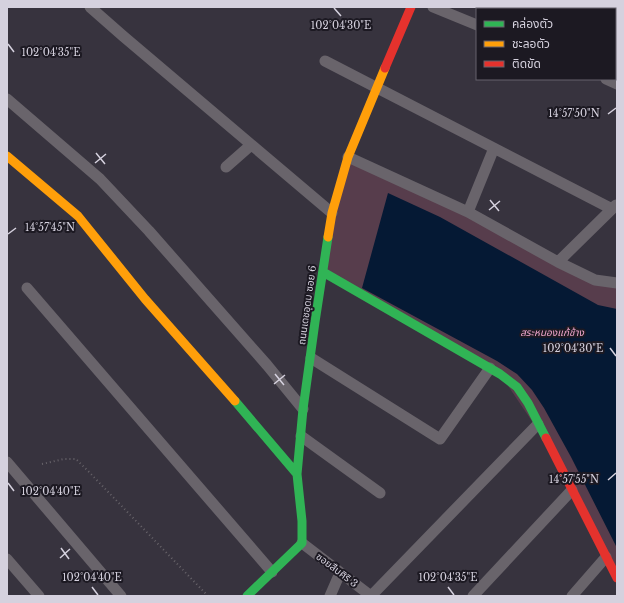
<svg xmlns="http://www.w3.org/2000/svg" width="624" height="603" viewBox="0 0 624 603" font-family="'Libre Baskerville','Noto Sans Thai',serif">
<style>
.green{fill:#573d4c}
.water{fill:#051934}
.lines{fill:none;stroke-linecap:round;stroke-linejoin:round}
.path{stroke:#68646a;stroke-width:2;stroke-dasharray:1 3;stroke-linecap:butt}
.street{stroke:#69646b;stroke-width:11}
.fast{stroke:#30b455;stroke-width:9}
.slow{stroke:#ff9f0a;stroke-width:9}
.jam{stroke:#e5322d;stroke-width:9}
.ticks{fill:none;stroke:#d5d1de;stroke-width:1.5}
.labels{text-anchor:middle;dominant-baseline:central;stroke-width:4;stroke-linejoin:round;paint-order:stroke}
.street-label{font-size:10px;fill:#d5d1de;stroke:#1c1922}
.park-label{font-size:10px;font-style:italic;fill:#eea5cb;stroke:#1c1922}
.ticks-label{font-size:10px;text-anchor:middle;fill:#d5d1de;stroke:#1c1922;stroke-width:4;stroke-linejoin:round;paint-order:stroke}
</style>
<rect width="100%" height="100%" fill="#37333e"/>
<path class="green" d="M348 157 595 280 617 283V578L552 451 500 374 323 272Z"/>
<path class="water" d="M388 193 440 217 598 305 617 309V548L571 457 544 408 532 390 517 374 497 361 362 288Z"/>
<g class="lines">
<path class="path" d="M42 464 64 459H76L89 472 208 596"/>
<path class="street" d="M90 7 123 36 332 213
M433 7 477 25
M325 61 612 209
M606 79 617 84
M7 99 100 179 149 231 267 365 303 409
M348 157 468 212 558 262 595 280 617 283
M226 167 251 145
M468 212 494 148
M558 262 616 205
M27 288 272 572
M311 358 440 439 490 368
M301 436 380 493
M7 462 121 596
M302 543 371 596
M7 559 39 596
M330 596 340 573
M371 596 538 424
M473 596 572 490
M572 596 606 557"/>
<path class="fast" d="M323 272 500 374 517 387 528 403 546 438
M235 401 297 474
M247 596 302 543V521L297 474 303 409 315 322 328 237"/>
<path class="slow" d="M7 156 78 216 145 299 235 401
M328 237 332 213 348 157 385 68"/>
<path class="jam" d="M385 68 411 7
M546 438 617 578"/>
</g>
<path class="ticks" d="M334 8 341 16M8 44 14 52M608 114 616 108M96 153 105 164M95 163 106 154M490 200 499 211M489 210 500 201M8 234 16 228M610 348 616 356M275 374 284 385M274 384 285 375M608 480 616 473M8 483 14 491M61 548 69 559M60 558 70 549M92 587 98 595M448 587 454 595"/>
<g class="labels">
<g class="street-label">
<text transform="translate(307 305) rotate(-82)">ถนนเดชอุดม ซอย 6</text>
<text transform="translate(337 570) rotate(37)">ซอยสืบศิริ 3</text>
</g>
<g class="park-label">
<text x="552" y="332">สระหนองแก้ช้าง</text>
</g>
</g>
<g class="ticks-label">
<text x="341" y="29">102°04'30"E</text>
<text x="51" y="56">102°04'35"E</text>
<text x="574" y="117">14°57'50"N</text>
<text x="50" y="231">14°57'45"N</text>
<text x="573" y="352">102°04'30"E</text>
<text x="574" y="483">14°57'55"N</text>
<text x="51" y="495">102°04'40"E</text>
<text x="92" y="581">102°04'40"E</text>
<text x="448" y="581">102°04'35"E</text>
</g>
<rect width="624" height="603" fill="none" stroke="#d5d1de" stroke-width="16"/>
<rect x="476" y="8" width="140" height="72" fill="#1c1922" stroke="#66636d"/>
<rect x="484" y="21" width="20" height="6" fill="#30b455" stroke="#66636d"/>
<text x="512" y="28" font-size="12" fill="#d5d1de">คล่องตัว</text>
<rect x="484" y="41" width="20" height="6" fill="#ff9f0a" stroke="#66636d"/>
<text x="512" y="48" font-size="12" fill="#d5d1de">ชะลอตัว</text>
<rect x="484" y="61" width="20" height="6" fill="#e5322d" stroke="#66636d"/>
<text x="512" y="68" font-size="12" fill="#d5d1de">ติดขัด</text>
</svg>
